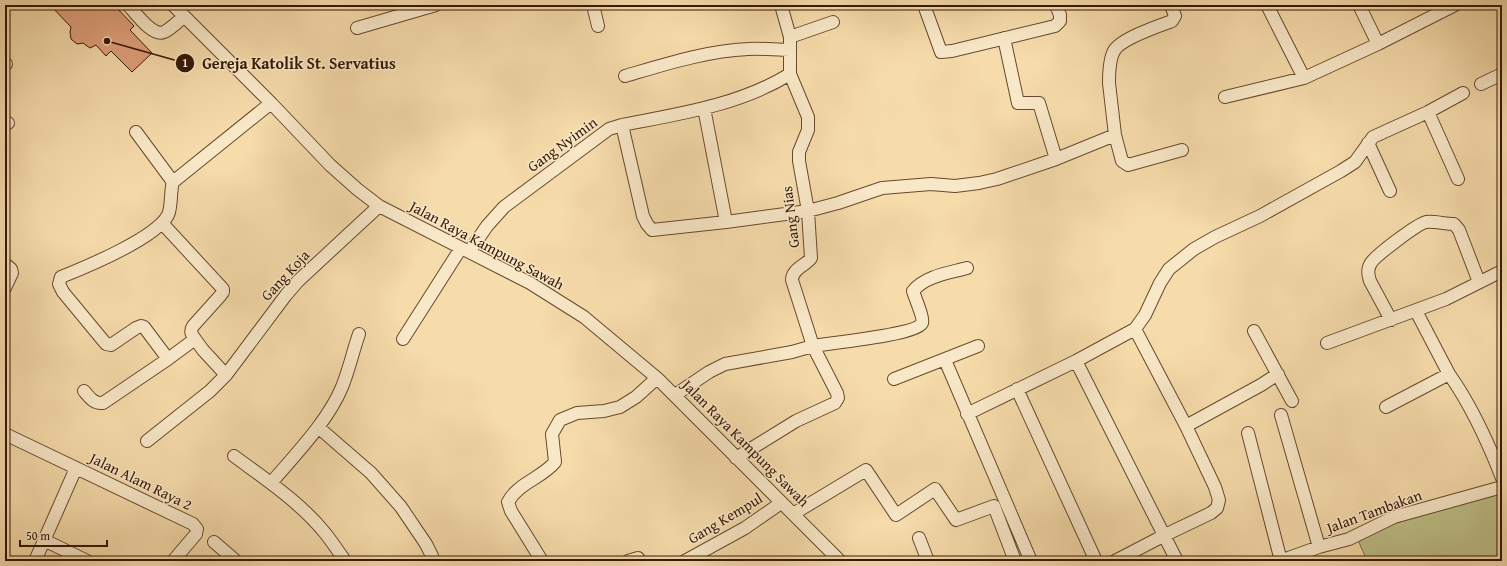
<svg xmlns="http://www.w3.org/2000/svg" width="1507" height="566" viewBox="0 0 1507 566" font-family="'Gentium Book Plus',serif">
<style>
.green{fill:#bec088;stroke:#7a6c46}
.building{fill:#e1a17c;stroke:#361805}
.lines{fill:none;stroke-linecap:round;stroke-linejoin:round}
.minor-casing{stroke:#66492e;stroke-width:14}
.minor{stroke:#f9e8c8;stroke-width:12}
.labels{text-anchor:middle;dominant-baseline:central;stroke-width:3;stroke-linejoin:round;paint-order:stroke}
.street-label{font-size:15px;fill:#361805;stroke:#f9e8c8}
.leader{fill:none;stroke:#361805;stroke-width:1.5}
.callout-dot{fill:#361805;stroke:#f9e8c8;stroke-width:1.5}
.mark-label{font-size:12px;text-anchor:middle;font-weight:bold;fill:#fff}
.callout-label{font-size:16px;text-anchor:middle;font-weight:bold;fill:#361805;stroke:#f9e8c8;stroke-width:3;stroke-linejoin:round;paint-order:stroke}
</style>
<rect width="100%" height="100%" fill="#f6dbab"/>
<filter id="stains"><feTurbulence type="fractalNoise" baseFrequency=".005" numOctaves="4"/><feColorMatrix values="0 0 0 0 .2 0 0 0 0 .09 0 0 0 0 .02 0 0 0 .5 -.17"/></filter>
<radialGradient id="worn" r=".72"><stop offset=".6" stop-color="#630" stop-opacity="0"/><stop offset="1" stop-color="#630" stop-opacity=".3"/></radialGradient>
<path class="green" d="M1502 489V561H1367L1358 540 1387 523Z"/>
<path class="building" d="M50 5H114L134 26 130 30 152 53 132 72 111 51 106 56 96 45 90 48 83 43 77 44 71 39 70 32 71 27Z"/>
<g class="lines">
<g class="minor-casing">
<path id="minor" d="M128 5C136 13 152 37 164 32 171 29 178 21 184 17
M173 5 271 103 330 165 357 189 379 206 530 283 584 317 657 378 840 561
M593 5 598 26
M924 5 941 52 952 51 1055 26 1060 21V15L1056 5
M1171 5 1175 16 1172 21C1158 26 1120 39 1114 51 1109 60 1109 74 1109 83L1115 135 1122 161 1128 165 1182 150
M1267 5 1304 78
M1359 5 1378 44
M357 28 436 5
M790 37 833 22
M1004 38 1018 103H1039L1056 159
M5 65 6 64
M625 76C666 64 706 51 748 49 762 48 776 50 790 50
M1481 84 1502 74
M1225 97 1304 78 1378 44 1455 5
M704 108 726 222
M1428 112 1458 179
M5 123H8
M622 125 643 216 647 224 652 230 726 222 808 211 838 203 882 188 931 184 955 186 979 183 997 179 1056 159 1115 135
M136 132 173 182
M1368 143 1390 191
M162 223 223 289V292L220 296 193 326C190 331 191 334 195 339
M469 252 487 226 504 207 609 129 622 125C679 114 740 105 790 74
M5 264 11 269 12 273 5 288
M1416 311 1449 374
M1391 320 1370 281C1368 274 1367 269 1371 263 1375 256 1417 224 1426 222 1434 221 1445 224 1454 224L1459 230 1479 282
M1254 331 1292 401
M403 339 461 248
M1327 343 1446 299 1502 271
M168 359 144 327 141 326 136 328 111 345 106 344 63 292 59 284 61 277C86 267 156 238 168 215 172 207 170 191 173 182L271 103
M945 360 1031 561
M1076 361 1177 561
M894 379 978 346
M1017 389 1096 561
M84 391C90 398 94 404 103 403L168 359 195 339 203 350 226 375
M675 395 709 372 725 364 792 352 813 346 792 280C792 269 805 266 811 258L808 211 799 161V152L808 130V117L790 74V37L781 5
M1386 407 1449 374C1471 405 1488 442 1502 478
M967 414 1076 361 1135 329 1145 315 1160 283 1169 269 1194 249 1215 237 1260 216 1341 171 1355 162 1373 137 1428 112 1463 93
M1281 415 1319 547
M1186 426 1261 385 1278 374
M318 427 371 473 401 507 426 544 432 556V561
M1248 433 1281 561
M5 434 193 524 197 529 196 534 173 561
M147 441 210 391 226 375 286 295 298 281 379 206
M234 456C265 479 301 503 325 533 332 542 339 552 345 561
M736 458 796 421 835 403 838 398 837 393 813 346C829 343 916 335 922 323 924 318 915 298 913 291 925 276 949 273 967 268
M271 483C295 455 328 421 342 387 349 370 353 351 359 334
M793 514 866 470 896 515 935 489 956 520 994 506 1015 561
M919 538 928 561
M44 540 87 561
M214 542 236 561
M35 561 76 468
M542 561 511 511 508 502C518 483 542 478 555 462L552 434 560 420 577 413 604 411 620 407 636 397 657 378
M628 561 638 558 640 561
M685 561 745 528 781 503
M1115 561 1165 535 1211 513 1217 508 1219 500 1215 487 1186 426 1135 329
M1280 561 1319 547 1349 539 1394 517 1502 487"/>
</g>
<use href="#minor" class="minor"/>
</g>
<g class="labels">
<g class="street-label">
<text transform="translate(562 144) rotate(-36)">Gang Nyimin</text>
<text transform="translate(790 217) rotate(-97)">Gang Nias</text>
<text transform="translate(487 245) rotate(28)">Jalan Raya Kampung Sawah</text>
<text transform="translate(285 275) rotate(-47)">Gang Koja</text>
<text transform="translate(746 443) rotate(45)">Jalan Raya Kampung Sawah</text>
<text transform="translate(141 481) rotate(26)">Jalan Alam Raya 2</text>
<text transform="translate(1374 511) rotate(-20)">Jalan Tambakan</text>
<text transform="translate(725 518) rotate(-31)">Gang Kempul</text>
</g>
</g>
<path class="leader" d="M107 41L185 63"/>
<g class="callout-dot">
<circle cx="107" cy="41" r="4"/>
<circle cx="185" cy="63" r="10"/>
</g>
<g class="mark-label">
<text x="185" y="67">1</text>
</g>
<g class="callout-label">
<text x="299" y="69">Gereja Katolik St. Servatius</text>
</g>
<rect width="1507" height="566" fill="none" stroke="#f6dbab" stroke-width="20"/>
<rect x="6" y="6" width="1495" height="554" fill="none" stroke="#361805" stroke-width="2"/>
<rect x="10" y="10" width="1487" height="546" fill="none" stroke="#361805"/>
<path d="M20 540v6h87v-6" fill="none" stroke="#361805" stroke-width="2"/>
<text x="26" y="540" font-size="12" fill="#361805" stroke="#f9e8c8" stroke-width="3" paint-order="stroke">50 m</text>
<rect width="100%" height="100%" filter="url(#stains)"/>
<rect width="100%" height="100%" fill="url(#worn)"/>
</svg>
